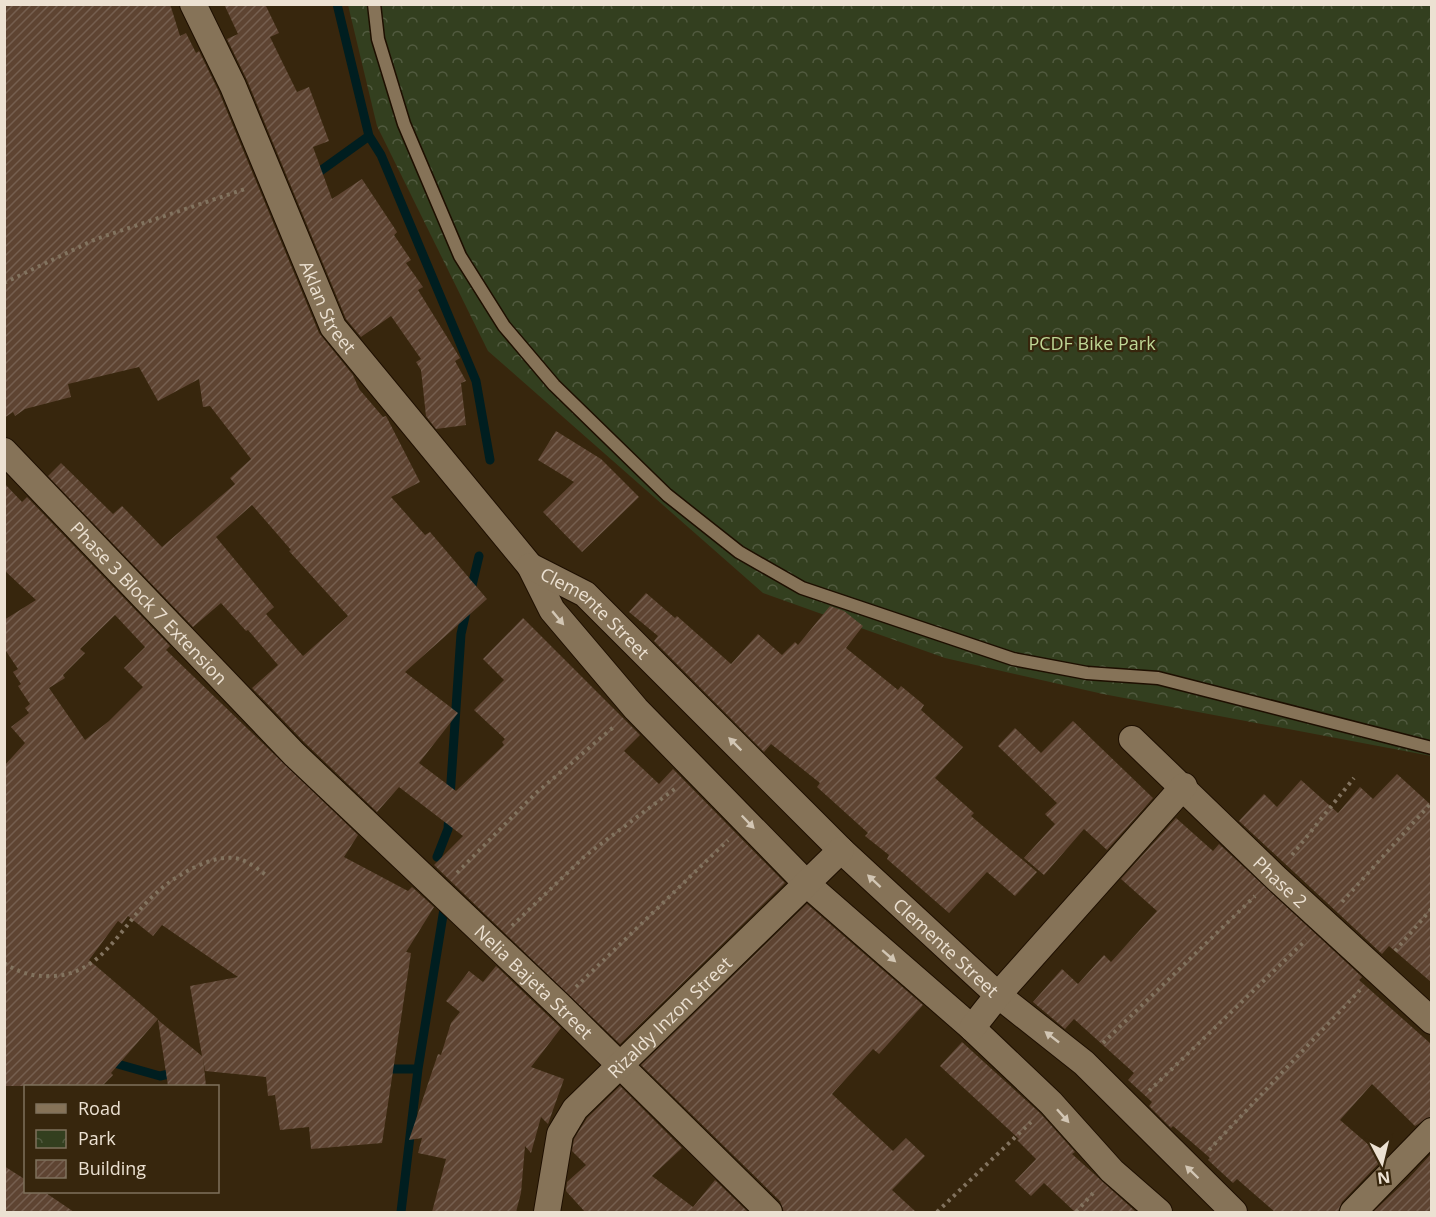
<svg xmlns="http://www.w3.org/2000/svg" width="1436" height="1217" viewBox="0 0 1436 1217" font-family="'Open Sans',sans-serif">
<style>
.park{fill:url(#park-crowns)}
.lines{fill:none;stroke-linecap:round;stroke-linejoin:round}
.stream{stroke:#001e20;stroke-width:9}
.building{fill:url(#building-hatch);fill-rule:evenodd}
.lane-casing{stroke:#1e0f00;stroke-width:15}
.street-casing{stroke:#1e0f00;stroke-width:28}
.path{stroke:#82735f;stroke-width:4;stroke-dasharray:3 4.5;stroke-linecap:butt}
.lane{stroke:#867358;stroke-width:12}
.street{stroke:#867358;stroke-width:26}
.oneway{fill:#d2c6b4}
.labels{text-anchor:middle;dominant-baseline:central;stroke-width:4.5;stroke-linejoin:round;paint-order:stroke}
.street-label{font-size:18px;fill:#ece1d2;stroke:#37260d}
.park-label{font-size:18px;fill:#bfd896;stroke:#37260d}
</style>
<defs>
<pattern id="park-crowns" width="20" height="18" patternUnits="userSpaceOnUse" patternTransform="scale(1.5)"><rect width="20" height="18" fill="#333f1f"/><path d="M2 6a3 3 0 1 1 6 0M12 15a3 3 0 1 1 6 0" fill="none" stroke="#515a3f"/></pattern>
<pattern id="building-hatch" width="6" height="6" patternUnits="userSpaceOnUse" patternTransform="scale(1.5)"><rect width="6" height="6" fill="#5e4432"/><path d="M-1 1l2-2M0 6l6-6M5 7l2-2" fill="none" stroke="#755f4f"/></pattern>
</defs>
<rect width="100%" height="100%" fill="#37260d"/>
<path class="park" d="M348 5H1431V756L1103 694 945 658 763 593 488 351 377 126Z"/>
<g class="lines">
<path class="stream" d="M337 4 369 136 381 155 476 381 490 460
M312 177 369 136
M470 594 479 556
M450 797 461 634 467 608
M437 857 448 829 449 814
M107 1061 160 1076 178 1072
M381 1069H418
M401 1212 418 1069 444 909"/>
</g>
<path class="building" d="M4 4H170L180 36 186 33 196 53 199 51 219 92 319 333 353 375 359 389 383 417 386 416 420 482 391 497 425 535 430 532 487 599 405 672 458 713 419 763 456 791 504 745 502 742 505 739 474 710 504 680 483 659 523 618 640 735 624 751 659 784 673 769 785 883 620 1044 434 865 463 836 399 787 377 812 305 743 252 688 278 665 248 630 246 631 221 603 193 627 48 476 61 463 113 514 122 506 162 547 235 484 230 478 251 459 210 406 203 407 199 379 158 401 139 367 68 384 71 397 25 409 15 416 13 412 4 418ZM252 505 291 550 289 551 348 616 303 656 266 614 274 607 216 537Z
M224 4H265L279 33 270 37 297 92 309 87 329 141 313 147 332 199 362 179 397 232 394 235 411 260 406 263 423 287 418 290 460 358 455 361 466 381 461 383 466 425 436 429 426 416 421 370 416 362 421 359 391 316 361 337 346 319 247 80 227 39 238 34Z
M556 431 601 459 639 497 582 552 543 512 574 482 538 460Z
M4 483 22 502 27 497 170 646 166 650 358 835 344 857 408 891 412 887 434 907 406 952 411 953 382 1143 311 1149 309 1127 280 1130 275 1095 268 1096 266 1077 205 1071 203 1058 206 1086H168L158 1020 202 1056 190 986 238 977 162 925 153 936 128 916 122 924 118 921 89 960 158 1019 111 1073 113 1075 102 1086H4V766L25 743 11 727 29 713 25 708 30 704 18 686 21 684 13 672 18 669 4 648V620L36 600 4 570ZM115 615 145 647 124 668 143 687 109 721 85 740 49 688 65 678 63 675 85 653 80 649Z
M646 593 675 618 677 616 731 664 758 634 782 655 795 642 798 645 830 606 844 611 863 626 846 648 898 690 901 686 924 705 921 710 963 747 935 778 974 813 971 816 1037 872 1015 896 987 872 949 913 887 859 889 855 865 836 868 833 817 787 820 783 771 744 764 752 654 641 658 636 629 612Z
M1073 721 1153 798 1107 850 1084 829 1044 875 1024 858 1055 824 1045 814 1057 803 998 746 1015 728 1041 753Z
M1397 774 1431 805V982L1389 946 1382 954 1239 821 1264 794 1277 807 1301 780 1338 813 1360 787 1373 799Z
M1176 818 1213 851 1219 844 1362 977 1359 980 1431 1044V1116L1415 1126 1372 1084 1340 1120 1384 1158 1342 1202 1338 1212H1275L1237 1179 1233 1183 1208 1160 1210 1158 1173 1126 1171 1128 1149 1106 1152 1102 1128 1080 1134 1073 1074 1019 1065 1029 1033 1002 1062 969 1078 984 1104 955 1111 962 1157 911 1121 879Z
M807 904 923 1005 879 1054 873 1049 832 1094 893 1151 906 1138 925 1156 892 1190 916 1212H784L780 1201 641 1065Z
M496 966 561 1028 531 1067 564 1079 548 1124 541 1117 531 1153 525 1146 521 1193 516 1212H432L446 1159 418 1153 422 1138 409 1140 438 1054 441 1055 451 1023 460 1012 446 1001 469 971 483 982Z
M962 1042 1040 1113 1075 1152 1072 1154 1136 1212H1075L1044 1183 1031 1196 1015 1181 1036 1159 1017 1140 1019 1139 940 1066Z
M620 1086 682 1148 652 1176 693 1207 715 1180 748 1212H585L566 1191 567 1182 586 1165 572 1151 574 1139 587 1118Z
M1431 1154V1212H1373L1408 1179Z
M4 1166 26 1180V1191H43L74 1212H4Z"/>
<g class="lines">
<g class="lane-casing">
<path id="lane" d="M374 4 378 39 404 124 460 256 504 326 554 385 667 495 739 552 802 588 1013 659 1087 673 1158 678 1432 748"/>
</g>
<g class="street-casing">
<g id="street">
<path id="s1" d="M193 4 233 86 333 327 530 566 552 610 636 709 808 885 972 1028 1051 1103 1112 1171 1159 1212"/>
<path id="s2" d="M4 451 294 754 558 1004 769 1212"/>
<path id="s3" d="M530 566 585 594 841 850 998 995 1084 1063 1234 1212"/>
<path id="s4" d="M1132 739 1275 877 1432 1021"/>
<path d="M972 1028 998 995 1184 786"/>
<path id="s5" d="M547 1212 560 1134 575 1109 841 850"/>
<path d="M1353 1212 1432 1131"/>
</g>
</g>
<path class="path" d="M4 283 96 239 248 188
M1292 855 1354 778
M457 873 535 794 616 725
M1342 902 1432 802
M512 926 586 855 676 788
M1395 951 1432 908
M4 963C20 973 33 977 52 976 100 975 119 930 149 900 166 883 181 873 202 864 214 859 229 855 242 860 250 863 259 870 266 875
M576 987 728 840
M1103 1043 1255 896
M1149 1091 1306 940
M1209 1150 1360 990
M937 1212 1031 1122
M1076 1212 1094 1192"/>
<use href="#lane" class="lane"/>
<use href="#street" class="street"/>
</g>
<defs><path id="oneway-solid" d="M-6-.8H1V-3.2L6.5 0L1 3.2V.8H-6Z" transform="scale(1.5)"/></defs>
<g class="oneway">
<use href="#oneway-solid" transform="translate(558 618) rotate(50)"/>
<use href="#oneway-solid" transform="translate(735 744) rotate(-135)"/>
<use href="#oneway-solid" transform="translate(748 822) rotate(46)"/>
<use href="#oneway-solid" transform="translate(874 881) rotate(-137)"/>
<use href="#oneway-solid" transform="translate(889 956) rotate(41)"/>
<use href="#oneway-solid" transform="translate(1052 1037) rotate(-142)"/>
<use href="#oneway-solid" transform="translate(1063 1116) rotate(48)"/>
<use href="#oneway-solid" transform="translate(1192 1172) rotate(-136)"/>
</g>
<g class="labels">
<g class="street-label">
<text stroke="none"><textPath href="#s1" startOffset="332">Aklan Street</textPath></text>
<text stroke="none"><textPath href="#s2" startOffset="210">Phase 3 Block 7 Extension</textPath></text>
<text stroke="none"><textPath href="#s3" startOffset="81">Clemente Street</textPath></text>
<text stroke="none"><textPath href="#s4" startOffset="206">Phase 2</textPath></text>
<text stroke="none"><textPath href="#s3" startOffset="567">Clemente Street</textPath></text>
<text stroke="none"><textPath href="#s2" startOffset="750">Nelia Bajeta Street</textPath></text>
<text stroke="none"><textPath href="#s5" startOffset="240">Rizaldy Inzon Street</textPath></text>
</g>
<g class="park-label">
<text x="1092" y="343">PCDF Bike Park</text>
</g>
</g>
<rect width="1436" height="1217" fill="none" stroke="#ece1d2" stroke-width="12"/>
<rect x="24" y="1085" width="195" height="108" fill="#37260d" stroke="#7f715c" stroke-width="1.5"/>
<rect x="36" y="1104" width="30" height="9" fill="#867358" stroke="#7f715c" stroke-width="1.5"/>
<text x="78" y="1115" font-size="18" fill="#ece1d2">Road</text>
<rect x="36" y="1130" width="30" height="18" fill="url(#park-crowns)" stroke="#7f715c" stroke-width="1.5"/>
<text x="78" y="1145" font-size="18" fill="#ece1d2">Park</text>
<rect x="36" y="1160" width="30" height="18" fill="url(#building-hatch)" stroke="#7f715c" stroke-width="1.5"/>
<text x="78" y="1175" font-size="18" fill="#ece1d2">Building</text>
<g transform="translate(1382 1163) rotate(173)" stroke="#37260d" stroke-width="4.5" paint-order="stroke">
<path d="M0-4.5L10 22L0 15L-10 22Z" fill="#ece1d2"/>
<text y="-9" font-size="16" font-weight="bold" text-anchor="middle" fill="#ece1d2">N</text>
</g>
</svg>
